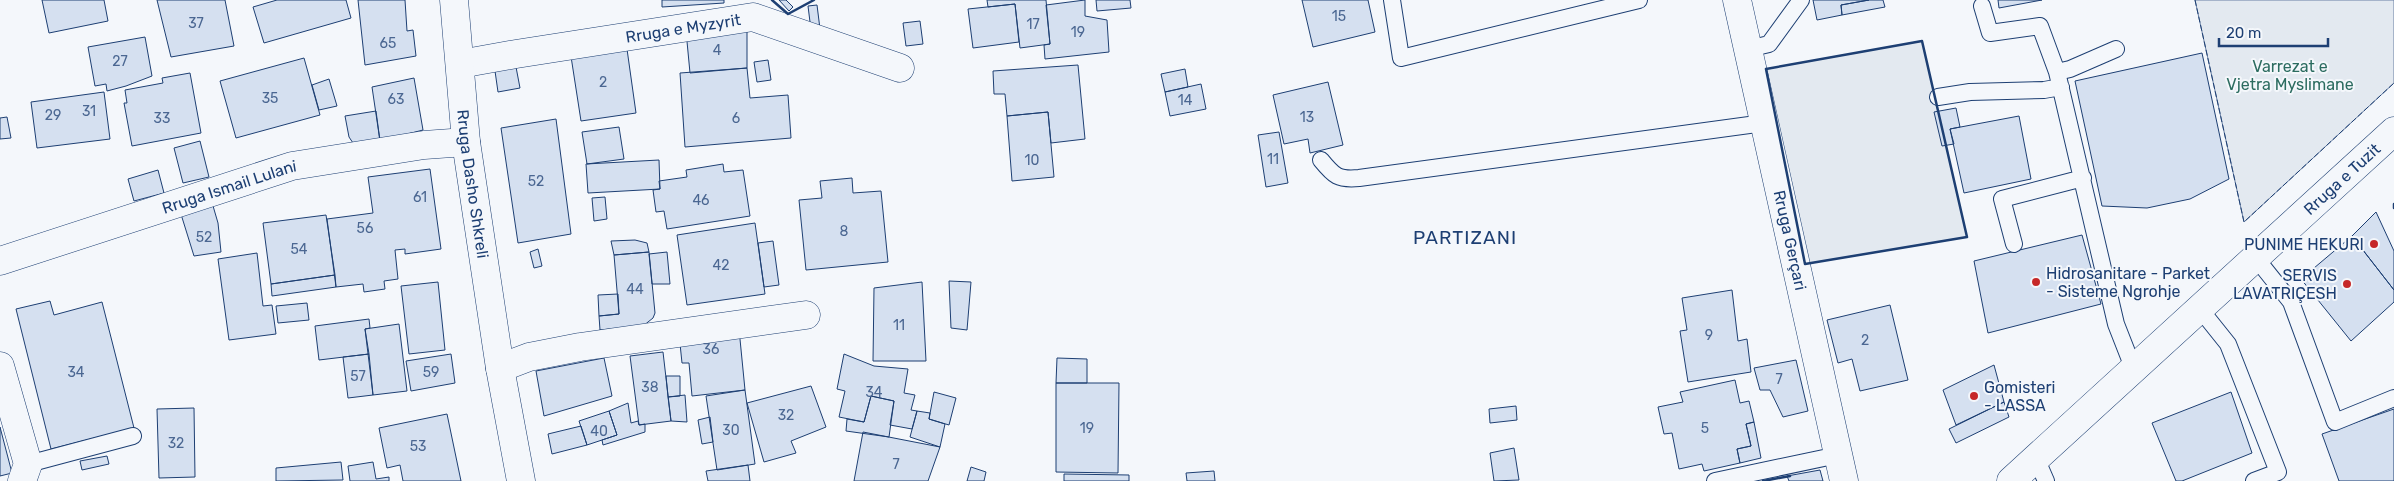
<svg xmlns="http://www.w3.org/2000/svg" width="2394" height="481" viewBox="0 0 2394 481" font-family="Rubik,sans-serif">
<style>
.green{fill:#e3e9f0;stroke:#687fa3}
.building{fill:#d5e0f0;stroke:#1d3f73}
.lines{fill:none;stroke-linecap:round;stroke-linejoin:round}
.lane-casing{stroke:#1d3f73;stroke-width:18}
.street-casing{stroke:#1d3f73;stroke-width:29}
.secondary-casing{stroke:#1d3f73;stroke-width:29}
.primary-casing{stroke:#1d3f73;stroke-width:29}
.lane{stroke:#f4f7fb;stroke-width:16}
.street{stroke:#f4f7fb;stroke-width:28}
.secondary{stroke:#f4f7fb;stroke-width:28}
.primary{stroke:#f4f7fb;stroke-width:28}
.fence{stroke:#1d3f73;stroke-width:1;stroke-dasharray:6 2.5;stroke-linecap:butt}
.wall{stroke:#1d3f73;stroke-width:2.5}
.poi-dot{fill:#c62828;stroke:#f4f7fb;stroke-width:2}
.labels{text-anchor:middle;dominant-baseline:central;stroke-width:4;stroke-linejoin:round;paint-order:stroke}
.number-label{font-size:14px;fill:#4b6792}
.street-label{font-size:16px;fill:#1d3f73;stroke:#f4f7fb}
.park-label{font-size:16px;fill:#2c6c60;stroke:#f4f7fb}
.poi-label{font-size:16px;fill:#1d3f73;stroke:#f4f7fb;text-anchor:end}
.quarter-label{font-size:19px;letter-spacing:1px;fill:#1d3f73;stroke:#f4f7fb}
</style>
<rect width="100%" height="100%" fill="#f4f7fb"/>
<path class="green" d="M2195 0H2394V83L2244 222Z
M1922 41 1967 237 1805 264 1766 69Z"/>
<path class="building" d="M42 0H104L108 21 49 33Z
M157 0H225L234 46 171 57Z
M277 0H346L351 18 264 43 253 7Z
M358 0H405L407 31 413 30 416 56 365 65Z
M662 0H724V3L662 7Z
M779 0H786L793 7 789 11Z
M987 0H1046L1050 44 1020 48 1015 4 988 7Z
M1085 0V16L1107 20 1109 52 1045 59 1044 45 1050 44 1046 5Z
M1096 0H1130L1131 8 1097 11Z
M1302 0H1368L1375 32 1313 47Z
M1813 0H1869L1841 5 1842 15 1817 20Z
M1869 0H1883L1885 7 1842 15 1841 5Z
M1998 0H2042L1999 8Z
M1015 4 1019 42 973 48 968 9Z
M817 5 820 29 811 30 808 6Z
M920 21 923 44 906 46 903 23Z
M747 26V68L690 73 686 31Z
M145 37 152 76 126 86 107 91 106 84 95 86 88 47Z
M626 42 636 113 581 121 570 50Z
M2202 53 2229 179 2190 199 2147 208 2102 206 2075 81Z
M304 58 320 115 236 138 220 81Z
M768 60 771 80 757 82 754 62Z
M1078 65 1085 139 1051 143 1048 112 1007 116 1005 94H994L993 71Z
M516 67 520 88 498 92 495 71Z
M747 68 750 98 788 95 791 138 685 147 680 73Z
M1185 69 1188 87 1165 92 1161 74Z
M190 73 201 133 132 146 124 103H127L125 90 163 83 162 78Z
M414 78 423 130 380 141 372 87Z
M329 79 337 106 319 110 312 85Z
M1328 82 1343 145 1310 153 1308 139 1284 144 1273 95Z
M1201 84 1206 109 1170 116 1165 92Z
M104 92 110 139 37 148 31 102Z
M1956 108 1960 127 1950 129 1954 144 1942 146 1934 112Z
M376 111 380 141 355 146 349 137 345 116Z
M1048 112 1054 177 1012 181 1007 116Z
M2019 116 2031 179 1964 193 1950 129Z
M7 117 11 138 0 139V118Z
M556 119 571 234 518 243 501 128Z
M619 127 624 159 587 164 582 132Z
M1279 132 1288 183 1266 187 1258 135Z
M200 141 209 177 183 183 174 148Z
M659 160 660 189 588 193 586 164Z
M723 164 724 172 743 170 750 216 667 229 664 211 656 212 653 190 660 189 659 181 687 177 686 170Z
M430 169 441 249 405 254V249L395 250 398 279 384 281 385 289 364 292 363 284 336 287 327 219 373 213 368 177Z
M158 170 164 193 134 201 128 179Z
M852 178 853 193 881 191 888 262 806 270 799 200 822 198 820 181Z
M605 197 607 219 594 221 592 198Z
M211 199 218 223 221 252 194 256 180 211Z
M2376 212 2394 251V290L2352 236Z
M326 215 335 275 271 284 263 223Z
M755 223 765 294 687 305 677 235Z
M2082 235 2101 304 1988 333 1974 261Z
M2352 236 2394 290V302L2351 341 2301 279Z
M635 240 647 243 649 252 614 255 611 241Z
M773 241 779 285 764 287 758 243Z
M538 249 542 266 534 268 530 252Z
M649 252 655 313 653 318 643 326 600 330 599 316 619 314 614 255Z
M667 252 670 284H652L649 254Z
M257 253 263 306 272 305 276 334 229 340 218 259Z
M335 275 336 287 272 296 271 284Z
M949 281 971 282 967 330 951 328Z
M438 282 445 350 409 354 401 286Z
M922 282 926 361H873L874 288Z
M1732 290 1738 341 1747 339 1751 372 1688 382 1680 331 1687 330 1682 298Z
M618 294 619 314 599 316 598 295Z
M50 301 54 315 102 302 134 428 51 449 16 309Z
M307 303 309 320 278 323 276 306Z
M1890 305 1908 380 1860 391 1852 359 1838 363 1827 320Z
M369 319 370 328 365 329 369 354 319 360 315 326Z
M399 324 407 391 373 395 365 329Z
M739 329 745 390 692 396 689 363H682L679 334Z
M663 352 671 421 639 425 630 356Z
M369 354 373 395 348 398 343 357Z
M451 354 455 383 411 391 406 361Z
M844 354 874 366 908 369 904 393 915 395 911 410 917 411 912 429 890 425 894 401 871 396 864 422 839 417 845 391 837 389Z
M604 358 612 396 544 416 536 371Z
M1057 358 1087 359V383H1056Z
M1796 360 1808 411 1783 417 1770 390H1760L1754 368Z
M1994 365 2004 402 1956 425 1943 390Z
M666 376H680V396L668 397Z
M1735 380 1740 403 1749 401 1754 422 1746 424 1751 446 1737 449 1740 463 1704 471 1702 464 1679 469 1672 433 1664 434 1658 407 1683 402 1680 392Z
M1056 383H1119L1118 473 1056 472Z
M811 386 826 427 791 441 796 453 764 462 747 403Z
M745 390 755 464 717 470 706 396Z
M934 392 956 398 949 425 929 419Z
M2231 392 2252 453 2182 481H2176L2152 423Z
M685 395 687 422 671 421 668 397Z
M871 396 894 401 889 437 846 431 847 419 864 422Z
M2004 402 2009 417 1956 443 1949 429Z
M628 403 631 423 638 421 639 425 645 424V432L603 445 602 440 617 435 609 411Z
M1516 406 1517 420 1490 423 1489 409Z
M194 408 195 477 159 478 157 409Z
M2394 409V481H2339L2322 434Z
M609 411 617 435 587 445 579 421Z
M917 411 930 413 929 419 945 424 940 447 910 437Z
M447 414 461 481H403L400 465 387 468 379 428Z
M710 417 713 442 702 444 698 420Z
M1754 422 1761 458 1740 463 1737 449 1751 446 1746 424Z
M581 426 587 445 552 454 548 434Z
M0 427 12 473 0 476Z
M863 432 940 447 928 481H854Z
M1514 448 1519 480 1494 481 1490 453Z
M107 456 109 464 82 470 80 461Z
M341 462 343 480 276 481V468Z
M373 462 376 479 389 477V481H350L348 466Z
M748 465 750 481H708L706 471Z
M971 467 986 472 984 481H967Z
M1820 470 1823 481H1789L1787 476Z
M1214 471 1215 481H1187L1186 473Z
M1064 474 1129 475V481H1064Z"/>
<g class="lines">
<g class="lane-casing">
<path id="lane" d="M1392 0 1401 58 1639 0
M1982 6 1990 33 2040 26 2057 72 2116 324 2134 370
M1748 49 1769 44 1801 0
M2057 72 2070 69 2116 49
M1938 97 1970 92 2044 90 2061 87
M1321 160C1334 176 1338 180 1359 178L1764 123
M2014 244 2002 199 2083 178
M2255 257 2291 302 2335 422 2394 398
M2200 309 2228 344 2278 472 2254 481
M2036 458 2046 481
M28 464 133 436
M1715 481 1838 455"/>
</g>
<g class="street-casing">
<g id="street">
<path id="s1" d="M1737 0 1844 481"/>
<path id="s2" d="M460 64 516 54 753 17 900 68"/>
<path id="s3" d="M0 261 292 166 424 145 466 142"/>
<path d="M0 366 28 464 22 481"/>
<path d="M500 368 529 357 580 347 806 315"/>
</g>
</g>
<g class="secondary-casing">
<g id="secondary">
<path id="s4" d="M454 0 466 142 500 368 521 481"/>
</g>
</g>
<g class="primary-casing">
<g id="primary">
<path id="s5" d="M2011 481 2394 131"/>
</g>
</g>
<use href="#lane" class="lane"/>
<use href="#street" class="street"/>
<use href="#secondary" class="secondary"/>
<use href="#primary" class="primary"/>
<path class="fence" d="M2195 0 2244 222 2394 83"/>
<path class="wall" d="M772 0 788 14 814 0
M1922 41 1967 237 1805 264 1766 69Z
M2394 204V208
M1763 481 1790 476"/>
</g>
<g class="poi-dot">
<circle cx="2374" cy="244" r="5"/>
<circle cx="2036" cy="282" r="5"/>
<circle cx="2347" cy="284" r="5"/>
<circle cx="1974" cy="396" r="5"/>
</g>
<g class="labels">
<g class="number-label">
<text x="1339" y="16">15</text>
<text x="196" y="23">37</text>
<text x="1033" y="24">17</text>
<text x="1078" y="32">19</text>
<text x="388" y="43">65</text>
<text x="717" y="50">4</text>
<text x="120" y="61">27</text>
<text x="603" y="82">2</text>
<text x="270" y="98">35</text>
<text x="396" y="99">63</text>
<text x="1185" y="100">14</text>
<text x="89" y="111">31</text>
<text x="53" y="115">29</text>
<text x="1307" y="117">13</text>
<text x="162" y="118">33</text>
<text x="736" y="118">6</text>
<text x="1273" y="159">11</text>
<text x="1032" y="160">10</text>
<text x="536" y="181">52</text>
<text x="420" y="197">61</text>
<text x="701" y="200">46</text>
<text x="365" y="228">56</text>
<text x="844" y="231">8</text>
<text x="204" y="237">52</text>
<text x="299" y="249">54</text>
<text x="721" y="265">42</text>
<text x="635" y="289">44</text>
<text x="899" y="325">11</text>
<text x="1709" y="335">9</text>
<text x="1865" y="340">2</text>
<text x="711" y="349">36</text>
<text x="76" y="372">34</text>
<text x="431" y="372">59</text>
<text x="358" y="376">57</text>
<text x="1779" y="379">7</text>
<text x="650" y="387">38</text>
<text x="874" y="392">34</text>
<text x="786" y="415">32</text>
<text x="1087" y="428">19</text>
<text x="1705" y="428">5</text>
<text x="731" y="430">30</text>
<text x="599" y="431">40</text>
<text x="176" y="443">32</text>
<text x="418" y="446">53</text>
<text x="896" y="464">7</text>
</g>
<g class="street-label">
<text stroke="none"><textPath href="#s2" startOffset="226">Rruga e Myzyrit</textPath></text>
<text stroke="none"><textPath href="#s5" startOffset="448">Rruga e Tuzit</textPath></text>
<text stroke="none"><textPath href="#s4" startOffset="185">Rruga Dasho Shkreli</textPath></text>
<text stroke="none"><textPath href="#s3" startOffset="241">Rruga Ismail Lulani</textPath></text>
<text stroke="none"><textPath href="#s1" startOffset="246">Rruga Gerçari</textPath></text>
</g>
<g class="park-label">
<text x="2290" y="66">Varrezat e<tspan x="2290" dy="18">Vjetra Myslimane</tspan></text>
</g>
<g class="poi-label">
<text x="2364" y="244">PUNIME HEKURI</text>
<text x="2046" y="273" text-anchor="start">Hidrosanitare - Parket<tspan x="2046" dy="18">- Sisteme Ngrohje</tspan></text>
<text x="2337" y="275">SERVIS<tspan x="2337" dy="18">LAVATRIÇESH</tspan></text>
<text x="1984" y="387" text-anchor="start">Gomisteri<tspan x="1984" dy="18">- LASSA</tspan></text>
</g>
<g class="quarter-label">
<text x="1465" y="237">PARTIZANI</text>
</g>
</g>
<path d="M2219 38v8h109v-8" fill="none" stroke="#1d3f73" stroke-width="2.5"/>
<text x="2226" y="38" font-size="15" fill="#1d3f73" stroke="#f4f7fb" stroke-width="4" paint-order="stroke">20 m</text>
</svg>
